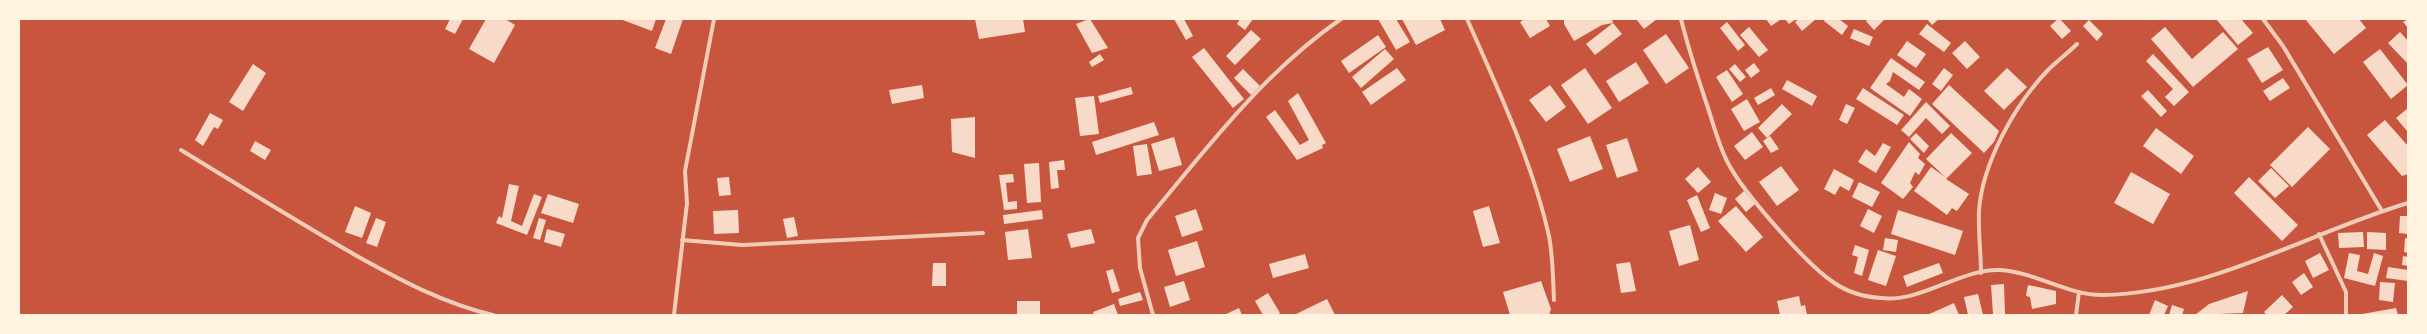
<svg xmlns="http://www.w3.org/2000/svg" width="2427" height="334" viewBox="0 0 2427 334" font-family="'Public Sans',sans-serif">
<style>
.building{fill:#f7dbc8}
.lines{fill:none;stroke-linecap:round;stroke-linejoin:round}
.minor{stroke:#f1ccb7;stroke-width:4}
</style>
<rect width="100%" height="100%" fill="#c8553d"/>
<path class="building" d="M450 19H463L455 34 445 29Z
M486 19H505L515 25 494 63 469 49Z
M620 19H656L652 31Z
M666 19H683L671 54 655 48Z
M975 19H1023L1025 32 979 39Z
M1089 19H1090L1108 48 1092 53 1076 24Z
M1174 19H1184L1193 36 1186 40Z
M1240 19H1253L1245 30 1237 24Z
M1378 19H1396L1410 42 1396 50Z
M1402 19H1440L1445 30 1416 45Z
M1525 19H1546L1550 26 1530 38 1520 22Z
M1564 19H1612L1613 23 1602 25 1574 41 1564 24Z
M1636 19H1657L1644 29Z
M1766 19H1779L1780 20 1771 26Z
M1785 19H1796L1789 24Z
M1799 19H1816L1802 31 1795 22Z
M1825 19H1839L1848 26 1842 35 1824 21Z
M1868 19H1885L1874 30 1866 21Z
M1927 19H1939L1932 25Z
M2058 19H2060L2071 31 2062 39 2050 26Z
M2216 19H2241L2253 33 2238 45Z
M2305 19H2359L2366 28 2334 54Z
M2408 19V28L2403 22Z
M2089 20 2103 34 2097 41 2083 26Z
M1727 22 1745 45 1738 51 1720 28Z
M1613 23 1622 34 1595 55 1586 44Z
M1927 24 1951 43 1944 52 1919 34Z
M1749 27 1768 50 1759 57 1740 35Z
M2165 27 2192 59 2223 32 2238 49 2193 87 2151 39Z
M1854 29 1873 37 1869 46 1850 38Z
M1251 30 1261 39 1235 65 1226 56Z
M2400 32 2408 41V64L2388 43Z
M1666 34 1689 68 1666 84 1643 50Z
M1378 35 1386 47 1349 73 1341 61Z
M1907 41 1926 54 1916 68 1897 55Z
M1965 41 1980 57 1967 69 1952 53Z
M2268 47 2283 70 2262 83 2247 59Z
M1204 48 1244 99 1233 108 1192 57Z
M1385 49 1394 59 1361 88 1352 77Z
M2380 49 2408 85 2391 99 2363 62Z
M1100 54 1104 60 1092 67 1089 62Z
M2153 54 2189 92 2174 106 2165 97 2173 89 2146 61Z
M1891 58 1925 82 1919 90 1893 72 1890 81 1886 84 1904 97 1909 89 1922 99 1910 116 1870 88Z
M1636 62 1649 83 1619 102 1606 81Z
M1754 63 1760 71 1751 78 1745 70Z
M253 64 266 73 243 111 229 102Z
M1735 64 1746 77 1740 82 1729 69Z
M1397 68 1406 80 1371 105 1362 92Z
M1585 68 1612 108 1588 124 1561 85Z
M1944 68 1953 75 1941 91 1932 84Z
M2007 68 2027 87 2004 110 1984 91Z
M1243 69 1260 86 1251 95 1234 78Z
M1727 70 1743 94 1732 102 1716 77Z
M2283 78 2290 88 2270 101 2263 91Z
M1787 80 1817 96 1812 106 1782 89Z
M922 85 924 98 892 104 889 90Z
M1550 85 1566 107 1546 122 1529 100Z
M1949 85 1999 131 1994 142 1984 153 1932 104Z
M1131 87 1133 94 1100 103 1098 96Z
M1771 88 1775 95 1758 105 1754 98Z
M1863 88 1904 115 1897 125 1856 99Z
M2148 90 2167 111 2161 117 2141 96Z
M1298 93 1326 143 1322 145 1323 148 1297 160 1266 117 1275 110 1300 145 1309 140 1288 101Z
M1094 96 1099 134 1080 136 1075 98Z
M1747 99 1760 122 1744 131 1731 109Z
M1926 102 1950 126 1942 134 1926 118 1909 137 1901 130Z
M1782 104 1792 114 1767 138 1758 128Z
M1846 104 1855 108 1847 124 1839 120Z
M2408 108V132L2396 118Z
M210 113 223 120 218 129 214 127 203 146 195 140Z
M975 117V158L952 152 951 119Z
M2385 120 2408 146V174L2402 176 2367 135Z
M1154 122 1159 135 1096 155 1092 142Z
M2308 127 2330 149 2292 187 2270 165Z
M2156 128 2194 156 2181 174 2143 146Z
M1752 132 1763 147 1745 160 1734 146Z
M1916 133 1929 146 1924 153 1910 139Z
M1951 133 1972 153 1946 179 1969 194 1957 211 1952 208 1947 215 1914 191 1931 167 1945 177 1926 159Z
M1590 136 1603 169 1570 182 1557 149Z
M1770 136 1779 149 1771 153 1763 141Z
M1174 137 1182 165 1159 171 1151 144Z
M1627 138 1638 171 1617 178 1606 145Z
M255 141 271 150 265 160 250 151Z
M1909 142 1920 154 1918 158 1925 164 1919 175 1915 172 1910 183 1913 187 1903 199 1881 183Z
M1883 143 1891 147 1876 173 1858 162 1866 149 1875 156Z
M1147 144 1152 174 1137 176 1133 146Z
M1064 160 1065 170H1057L1059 188 1051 189 1049 162Z
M1039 163 1041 202 1027 203 1024 164Z
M1781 166 1799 190 1777 206 1759 182Z
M1698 167 1711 182 1698 193 1685 179Z
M2271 168 2289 186 2275 198 2258 181Z
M1834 169 1854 180 1849 191 1840 186 1835 195 1824 189Z
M2131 172 2170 194 2153 224 2114 203Z
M1013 174 1014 182 1006 183 1008 202 1017 201V209L1004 210 999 175Z
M729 177 731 195 719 196 717 178Z
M2249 177 2298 225 2282 241 2234 193Z
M1859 182 1880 192 1872 207 1852 197Z
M509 184 519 186 511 221 522 226 534 194 542 197 527 235 496 223 499 216 502 218Z
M1744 191 1755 204 1746 212 1735 199Z
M1715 193 1727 198 1721 214 1709 210Z
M548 194 579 204 573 223 541 213Z
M1697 195 1710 228 1701 232 1687 200Z
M355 206 371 213 362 238 345 232Z
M1489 206 1500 243 1483 247 1473 211Z
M1736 206 1763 237 1746 252 1718 221Z
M1196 209 1203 230 1182 237 1175 216Z
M1868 209 1882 216 1874 233 1860 226Z
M738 210 739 233 714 234 713 211Z
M1042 210 1043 219 1004 224 1003 215Z
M1898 210 1963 231 1955 255 1891 234Z
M2400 216H2408V234L2399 233Z
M794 217 798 236 787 238 783 219Z
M376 218 386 222 377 247 366 243Z
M539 218 546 220 540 240 533 238Z
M1690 225 1699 260 1679 266 1669 231Z
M547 229 565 234 561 247 544 242Z
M1028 229 1032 258 1008 260 1005 232Z
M1091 229 1095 243 1071 248 1067 234Z
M2363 232 2364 247 2339 248 2338 233Z
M2367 232 2386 233V250L2367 249Z
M1885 238 1898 240 1896 252 1883 250Z
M2405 238 2408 239V253L2404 252Z
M1197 241 1205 267 1176 276 1168 250Z
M1855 245 1869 250 1862 276 1854 273 1858 257 1852 255Z
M1878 250 1896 256 1886 286 1868 280Z
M2320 253 2329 270 2313 278 2305 261Z
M2349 253 2360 255 2357 271 2368 274 2374 253 2383 256 2375 286 2344 278Z
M1305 254 1309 268 1273 278 1269 264Z
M2403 256 2408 257V266L2402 265Z
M1630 262 1636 291 1621 293 1616 264Z
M933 263H946V286H932Z
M1939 263 1943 273 1907 287 1903 276Z
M2388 267 2408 270V281L2386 278Z
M1113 269 1120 291 1112 293 1106 271Z
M2304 273 2313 287 2301 295 2292 282Z
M1184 281 1190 300 1170 307 1164 287Z
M1541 281 1551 309 1549 315H1510L1503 292Z
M2380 282 2395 283 2393 302 2379 300Z
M2004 284 2005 314H1993L1991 285Z
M2028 285 2056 291V304L2032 309 2030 297 2026 296Z
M2248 291 2243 313 2195 315 2209 304Z
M1140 292 1143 300 1120 306 1118 299Z
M1268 293 1280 313 1277 315H1263L1255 301Z
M1978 294 1983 315H1968L1964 297Z
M2282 295 2293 307 2284 315H2267L2264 312Z
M1799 296 1801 306 1805 305 1807 315H1780L1777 301Z
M1327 299 1335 315H1294Z
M2155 300 2168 306 2164 315H2149Z
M1017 301H1040V315H1017Z
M1954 303 1959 315H1927Z
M1114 304 1118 315H1094L1093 312Z
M2172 305 2184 309 2182 315H2169Z
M1239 308 1242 315H1224Z
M2396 308 2398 315H2362V314Z"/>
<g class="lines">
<path class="minor" d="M1467 19C1498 89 1532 161 1549 236 1553 257 1553 280 1554 300
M1681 19C1688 47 1697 75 1706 102 1713 122 1718 144 1728 163 1743 192 1806 264 1833 282 1847 292 1864 297 1881 298 1921 303 1962 268 2000 270 2035 272 2067 295 2102 295 2211 293 2307 233 2408 203
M2263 19 2283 46 2382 211
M181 150C240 186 298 222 357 256 400 280 445 304 493 315
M2319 234 2346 292V315
M682 240 742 245 983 233
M1981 273C1981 253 1978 231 1979 211 1982 164 2015 104 2048 70 2057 61 2068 53 2077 44
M674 315 687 203 685 171 714 19
M1153 315 1140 268 1138 238 1147 220C1206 149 1264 72 1341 19
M2076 315 2079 292"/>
</g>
<rect width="2427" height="334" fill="none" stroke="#fff3e0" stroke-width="40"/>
</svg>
